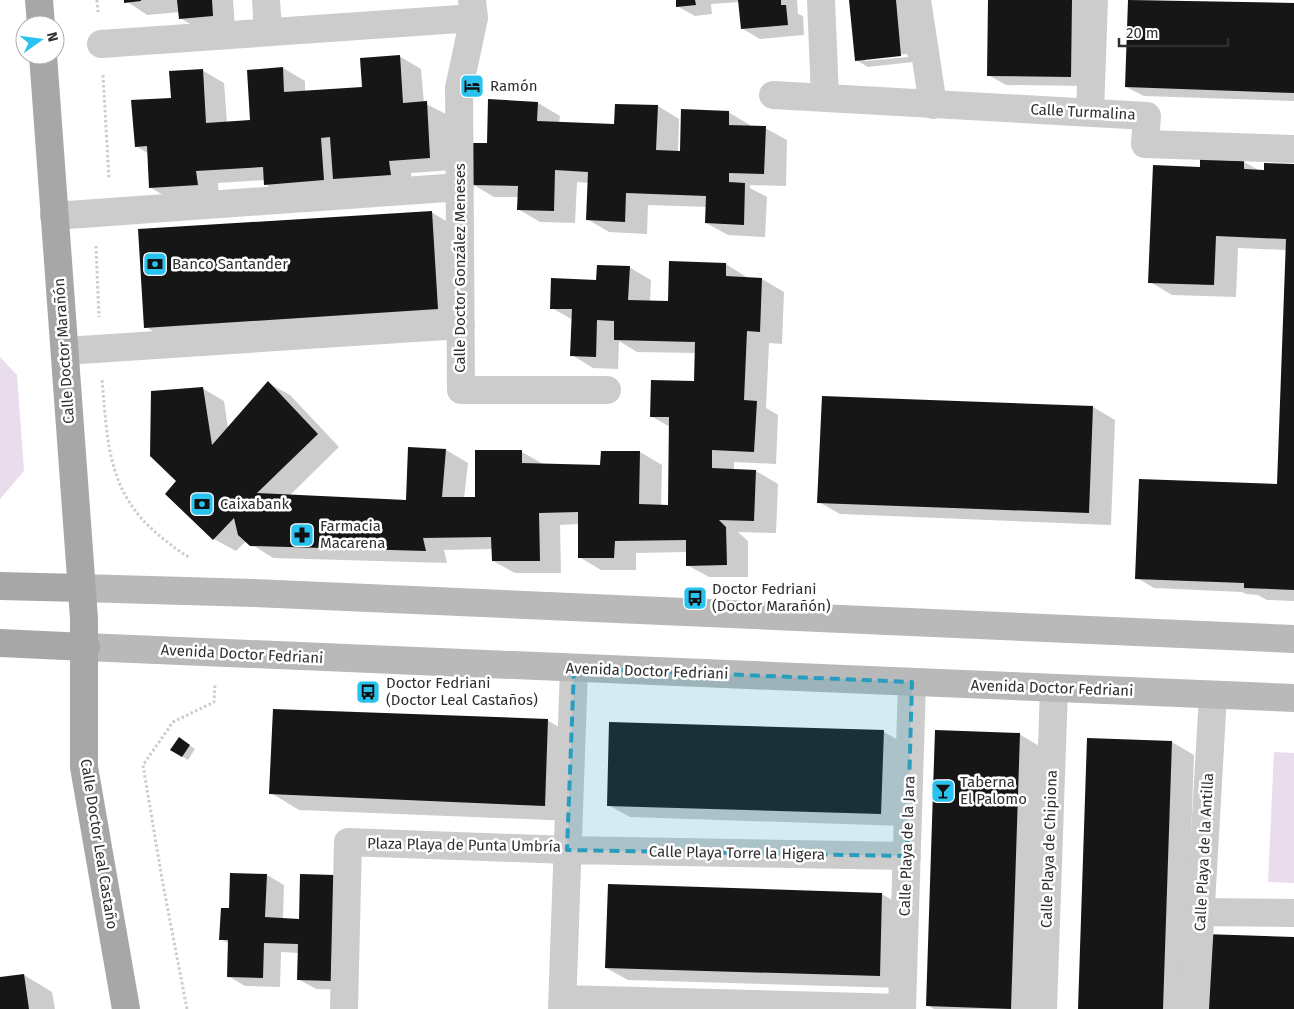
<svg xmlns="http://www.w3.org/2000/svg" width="1294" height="1009" viewBox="0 0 1294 1009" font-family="'Fira Sans',sans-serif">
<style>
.green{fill:#e9dced}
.shadow{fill:#0003;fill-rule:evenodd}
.building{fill:#161616}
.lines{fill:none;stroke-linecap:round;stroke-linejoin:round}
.path{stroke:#ccc;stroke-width:3;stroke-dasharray:2.5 2.5;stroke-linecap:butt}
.street{stroke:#ccc;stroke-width:28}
.secondary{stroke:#b9b9b9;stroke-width:28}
.primary{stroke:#a7a7a7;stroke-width:28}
.marked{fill:#2a9dbe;fill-opacity:0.2;stroke:#2a9dbe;stroke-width:4;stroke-dasharray:10 6;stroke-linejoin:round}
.labels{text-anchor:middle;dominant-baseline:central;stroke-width:5;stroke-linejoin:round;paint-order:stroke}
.poi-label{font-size:15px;fill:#2f2f2f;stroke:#fff;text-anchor:start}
.street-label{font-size:15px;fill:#2f2f2f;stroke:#fff}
</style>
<rect width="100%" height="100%" fill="#fff"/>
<path class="green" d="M0 357 17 375 24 471 0 499Z
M1274 752 1294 753V883L1268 882Z"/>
<path class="shadow" d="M125 0H233L235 28 202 31 180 18V12L147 15Z
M677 0H797L798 14 803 16 804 35 760 39 743 29 740 2 711 4 712 14 695 16 677 6Z
M850 0H907L913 62 868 67 856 60ZM907 54 908 57 865 61V58Z
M989 0H1089L1088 86 1006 85 988 75Z
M1129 0 1294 4V101L1144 96 1126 87Z
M399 56 421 69 424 103 448 115 452 170 411 173 412 187 287 197 265 184V180L218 183 219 197 172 200 151 188 149 154 136 146 173 99 202 70 224 83 227 123 252 121 283 68 305 81V92L363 88Z
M538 103 560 116 559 123 615 125 658 106 679 119 678 152H681L728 112 750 125V127L765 128 787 140 786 186 750 185V188L767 197 765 237 728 235 706 223 707 207 648 205 647 234 609 232 587 219 589 183 577 182 575 223 540 222 518 209 519 197H494L472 184 488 144Z
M1244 162 1260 171 1294 165V601L1267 600 1258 595 1246 594 1242 592 1154 588 1137 578 1278 486 1287 250 1238 248 1236 297 1172 295 1150 282 1201 168Z
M431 212 453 225 460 321 168 340 146 327Z
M670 262 726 264 748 278 762 279 784 292 782 344 769 343 766 408 778 415 776 464 734 462V470L756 471 778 484 776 533 738 532 748 541V577H709L687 565V552L636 553V570H601L579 557V524L560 525 561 573H515L493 561V549L444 550 447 563 273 558 246 541 236 551 214 539 178 481 202 388 224 401 228 428 268 383 290 395 339 447 289 496 407 501 409 448 446 450 468 463 464 498H476L522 452 543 464 602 466 640 452 662 465 661 506H669L670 427 651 416 696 382V353L637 352 619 341 618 369 593 368 572 355 573 320 552 308 597 281 629 267 651 280 650 302 669 303Z
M823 397 1093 407 1115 420 1111 525 840 514 819 502Z
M547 720 576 737 574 821 299 810 271 793Z
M884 732 905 744 903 826 630 817 608 805Z
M1019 734 1041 747 1033 1009H934L927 1005Z
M185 742 195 749 188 760 172 750Z
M1172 742 1194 755 1185 1009H1080Z
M267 875 284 885 283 919 348 990 316 989 298 979 299 953 281 952 280 987 245 986 228 976 229 944 221 939 230 909Z
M609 886 882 894 904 907 902 988 628 980 606 968Z
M24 975 52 992 55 1009H0V979Z"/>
<path class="building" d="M124 0H141V1L124 3Z
M177 0H212L213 16 179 19Z
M676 0H695L696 5 676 7Z
M738 0H781V5H786L788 25 741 29Z
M849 0H896L901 56 855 61Z
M988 0H1072L1071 77 987 76Z
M1128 0 1294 3V93L1125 87Z
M400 55 403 103 427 101 430 158 389 161 391 175 333 179 330 137 321 138 324 180 264 185 263 167 196 171 198 185 149 188 147 146 135 147 131 100 171 98 169 71 203 69 206 123 250 120 247 70 283 67 284 92 362 87 360 58Z
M488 99 538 102 537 121 614 124 615 104 658 105 656 150 680 151 681 109 729 111V125L766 126 764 174 729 173V182L745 183 744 225 705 223 706 196 626 193 625 222 586 220 588 172 555 170 554 211 517 210 518 186 471 185 472 143H487Z
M1200 159 1244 161V169L1264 170V163L1294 164V590L1244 588V583L1135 579 1139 479 1277 484 1286 239 1216 236 1214 285 1148 283 1153 165 1200 167Z
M432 211 438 309 144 328 138 229Z
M669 261 726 263V276L762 278 760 332 747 331 744 400 757 401 754 452 712 450V468L756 470 754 521 719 520 726 527 727 565 686 566V540L615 541 614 558H578V512L539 513 540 561H492L491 537 423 538 426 551 250 546 238 535 234 518 213 540 165 494 176 481 150 456 151 391 203 387 212 445 268 381 318 434 257 493 406 500 408 447 446 449 442 497H475V450H522V463L600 465 601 451H640L639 504 668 505 669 417H650L651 380 694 381 695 342 614 340V321L597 320 596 357 570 356 572 309H550L551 278 596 280 597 265 630 266 628 300 668 301Z
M822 396 1093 406 1089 513 817 503Z
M273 709 548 719 545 806 269 794Z
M609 722 884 730 881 814 607 806Z
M935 730 1020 733 1011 1009 926 1006Z
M179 737 190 745 182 757 170 750Z
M1087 738 1172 741 1163 1009H1078Z
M230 873 267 874 265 917 299 919 300 874 335 875 331 981 297 980 298 944 264 943 263 978 227 977 228 940H219L221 908H229Z
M608 884 882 893 880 976 605 968Z
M1204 934 1294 937V1009H1202Z
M24 974 29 1009H0V977Z"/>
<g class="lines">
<path class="path" d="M97 0 98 12
M103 75 109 179
M96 246 99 317
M102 380C108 444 107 493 161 537 170 544 179 552 189 557
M187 1009 162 879 143 765 173 722 214 702 215 684"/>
<path class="street" d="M266 0 268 31
M472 0 474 18 459 88 461 390H607
M821 0 825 97
M917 0 933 105
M101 44 474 18
M773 95 1147 116 1145 144 1294 149
M1090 112 1094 0
M54 216 460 187
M65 351 461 325
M1201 912 1294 913
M563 999 902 1008
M344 1009 348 842 567 850 907 856
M562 1009 574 668
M902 1009 912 682
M1043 1009 1054 688
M1195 1009 1213 695"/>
<path class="secondary" d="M81 588 254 593 1294 639
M86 647 1294 698"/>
<path class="primary" d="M39 0 41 25
M43 55 84 619V767L126 1009
M0 586 81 588
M0 643 86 647"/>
</g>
<path class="marked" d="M574 668 912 682 907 856 567 850Z"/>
<defs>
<g id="hotel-square" transform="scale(1.25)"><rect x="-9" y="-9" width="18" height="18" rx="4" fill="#29c2ee" stroke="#fff"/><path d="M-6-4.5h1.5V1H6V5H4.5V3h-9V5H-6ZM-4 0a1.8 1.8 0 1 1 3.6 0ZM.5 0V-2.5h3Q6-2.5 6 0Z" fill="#111"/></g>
<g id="bank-square" transform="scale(1.25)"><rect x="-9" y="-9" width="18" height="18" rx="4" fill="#29c2ee" stroke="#fff"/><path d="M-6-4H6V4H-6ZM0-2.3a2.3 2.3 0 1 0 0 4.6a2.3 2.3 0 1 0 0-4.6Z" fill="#111"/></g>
<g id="pharmacy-square" transform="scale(1.25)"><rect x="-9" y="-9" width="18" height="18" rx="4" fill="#29c2ee" stroke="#fff"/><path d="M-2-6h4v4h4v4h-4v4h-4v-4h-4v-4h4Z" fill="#111"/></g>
<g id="bus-square" transform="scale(1.25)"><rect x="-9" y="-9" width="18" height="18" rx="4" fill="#29c2ee" stroke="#fff"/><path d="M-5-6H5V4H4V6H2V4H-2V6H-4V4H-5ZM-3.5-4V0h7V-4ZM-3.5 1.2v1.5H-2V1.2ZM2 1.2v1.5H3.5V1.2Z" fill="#111"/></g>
<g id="bar-square" transform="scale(1.25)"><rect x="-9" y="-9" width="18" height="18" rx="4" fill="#29c2ee" stroke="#fff"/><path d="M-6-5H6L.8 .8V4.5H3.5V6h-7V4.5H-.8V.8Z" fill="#111"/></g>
</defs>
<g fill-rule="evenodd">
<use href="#hotel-square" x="472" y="86"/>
<use href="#bank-square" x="155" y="264"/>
<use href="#bank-square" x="202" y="504"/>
<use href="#pharmacy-square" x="302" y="535"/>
<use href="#bus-square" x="695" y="598"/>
<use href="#bus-square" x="368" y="692"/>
<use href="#bar-square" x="943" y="791"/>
</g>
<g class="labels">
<g class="poi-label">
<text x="490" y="86">Ramón</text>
<text x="172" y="264">Banco Santander</text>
<text x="220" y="504">Caixabank</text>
<text x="320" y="526">Farmacia<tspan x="320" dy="17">Macarena</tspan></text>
<text x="712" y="589">Doctor Fedriani<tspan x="712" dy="17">(Doctor Marañón)</tspan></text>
<text x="386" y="683">Doctor Fedriani<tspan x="386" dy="17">(Doctor Leal Castaños)</tspan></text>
<text x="960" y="782">Taberna<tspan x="960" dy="17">El Palomo</tspan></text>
</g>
<g class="street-label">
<text transform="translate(1083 112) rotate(3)">Calle Turmalina</text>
<text transform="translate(460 268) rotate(-90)">Calle Doctor González Meneses</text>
<text transform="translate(64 351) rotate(-94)">Calle Doctor Marañón</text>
<text transform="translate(242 654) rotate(3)">Avenida Doctor Fedriani</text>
<text transform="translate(647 671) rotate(2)">Avenida Doctor Fedriani</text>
<text transform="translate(1052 688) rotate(2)">Avenida Doctor Fedriani</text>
<text transform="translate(99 844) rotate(81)">Calle Doctor Leal Castaño</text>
<text transform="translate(464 845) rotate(1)">Plaza Playa de Punta Umbría</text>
<text transform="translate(907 846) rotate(-88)">Calle Playa de la Jara</text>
<text transform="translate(1049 849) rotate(-88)">Calle Playa de Chipiona</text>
<text transform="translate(1204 852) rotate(-87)">Calle Playa de la Antilla</text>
<text transform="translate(737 853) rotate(1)">Calle Playa Torre la Higera</text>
</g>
</g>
<g transform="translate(40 40) rotate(76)"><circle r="24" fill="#ffffff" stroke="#acacac"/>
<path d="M0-4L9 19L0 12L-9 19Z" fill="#29c2ee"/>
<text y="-8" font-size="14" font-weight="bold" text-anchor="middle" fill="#2f2f2f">N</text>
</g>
<path d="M1119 38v8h109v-8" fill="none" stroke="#2f2f2f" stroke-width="2.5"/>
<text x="1126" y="38" font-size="15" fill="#2f2f2f" stroke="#ffffff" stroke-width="4" paint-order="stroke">20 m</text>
</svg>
